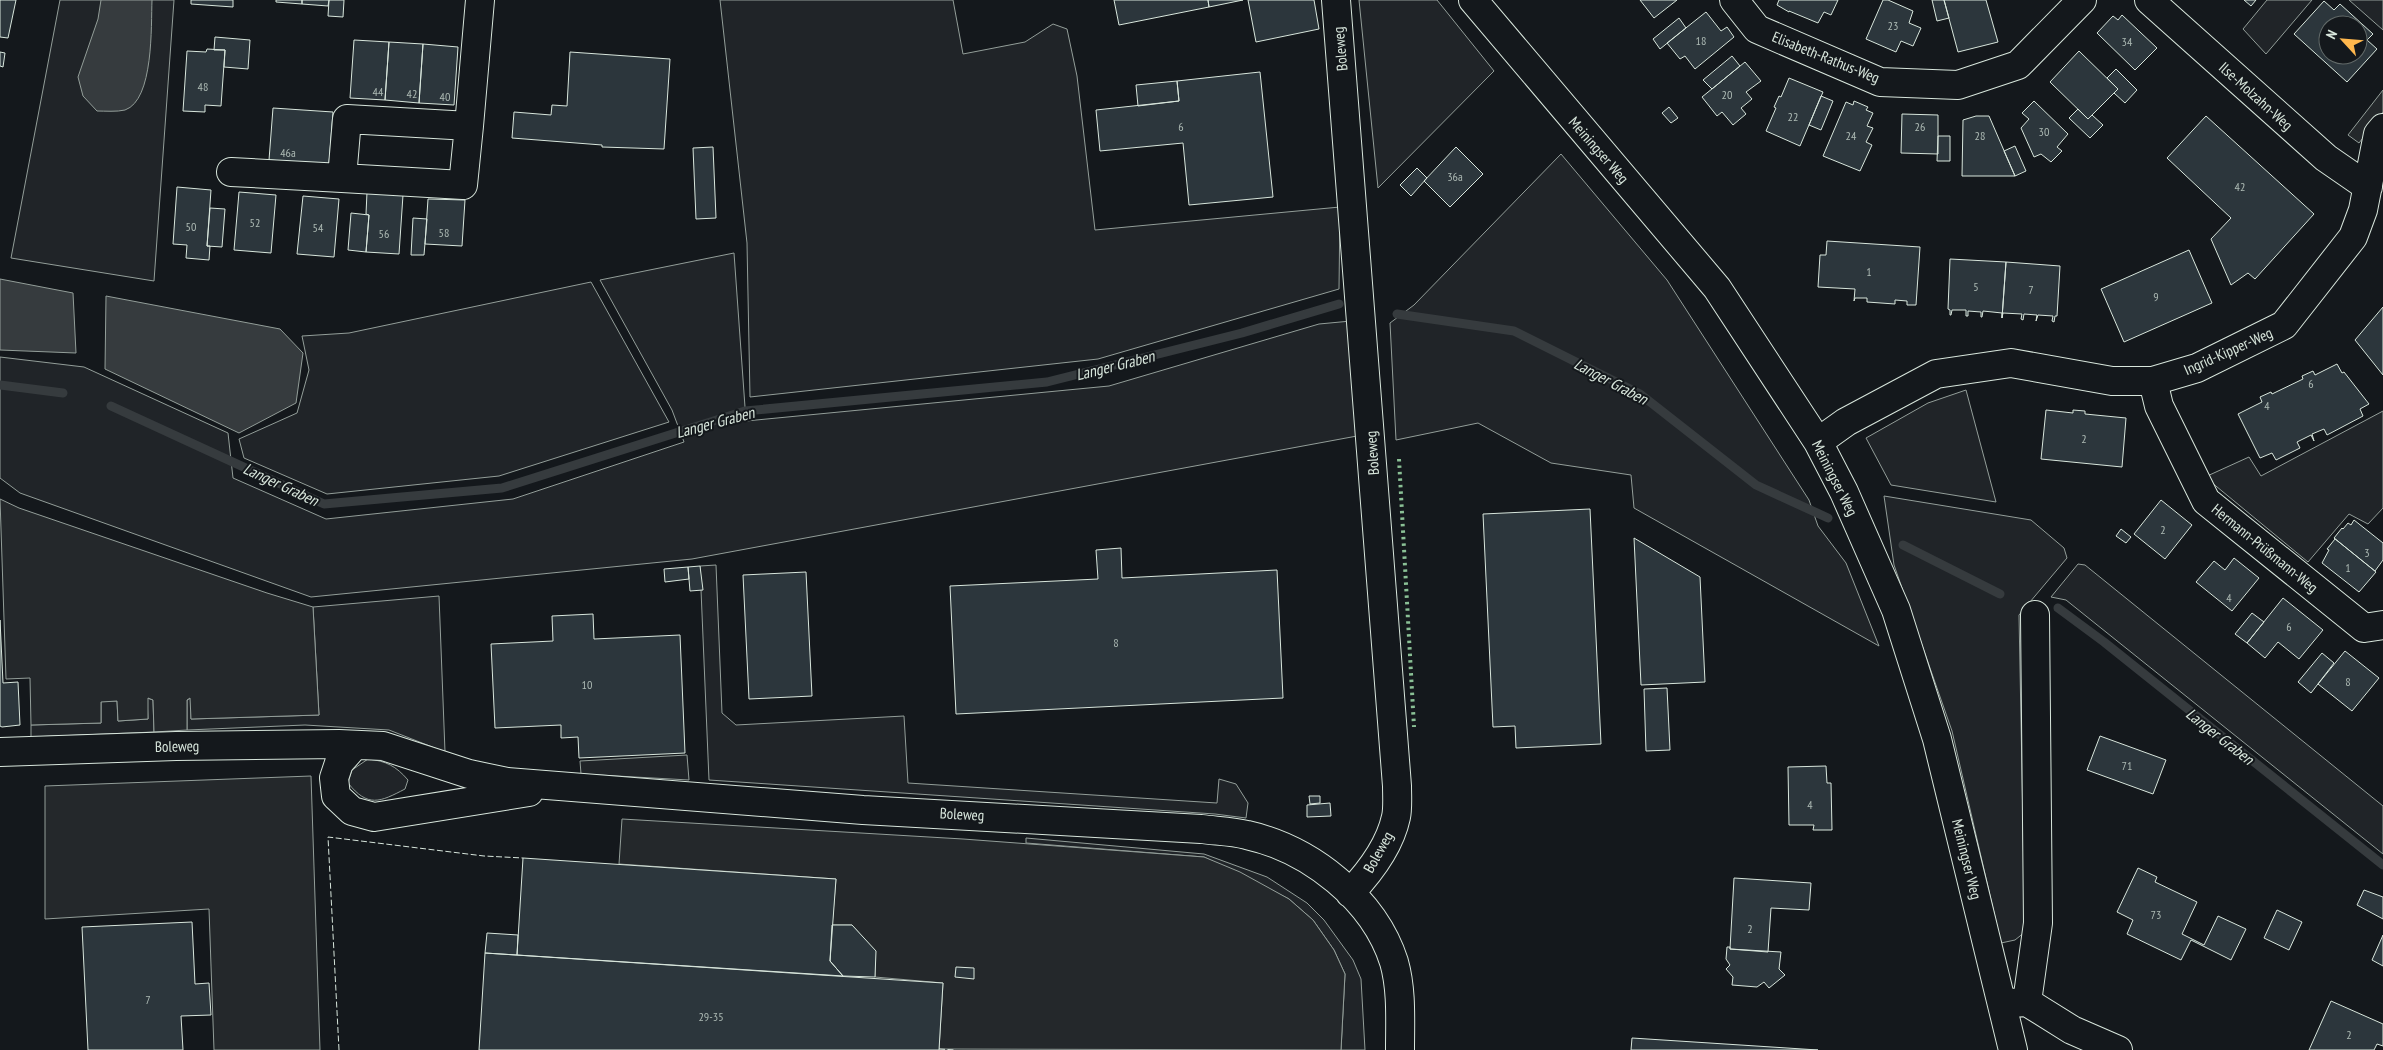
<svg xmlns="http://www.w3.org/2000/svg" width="2383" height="1050" viewBox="0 0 2383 1050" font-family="'PT Sans Narrow',sans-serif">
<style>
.green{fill:#202428;stroke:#939e99}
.parking{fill:#24282b;stroke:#939e99}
.water{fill:#363b3e;stroke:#939e99}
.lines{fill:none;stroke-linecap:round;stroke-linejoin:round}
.stream{stroke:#363b3e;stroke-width:9}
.building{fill:#2c363c;stroke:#d8e6dc;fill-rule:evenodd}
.minor-casing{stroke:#d8e6dc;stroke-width:30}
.minor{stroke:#14181c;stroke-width:28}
.hedge{stroke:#8ac095;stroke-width:4;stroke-dasharray:2.5 4;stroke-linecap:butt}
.fence{stroke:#d8e6dc;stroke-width:1;stroke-dasharray:6 2.5;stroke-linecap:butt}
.labels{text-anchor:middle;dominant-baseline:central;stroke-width:4;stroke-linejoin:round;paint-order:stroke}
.number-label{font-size:12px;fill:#adbab4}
.street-label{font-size:15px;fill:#d8e6dc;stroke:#14181c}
.water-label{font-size:16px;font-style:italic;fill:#d8e6dc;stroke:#14181c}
</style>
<rect width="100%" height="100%" fill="#14181c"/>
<path class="green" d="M60 0H174L154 281 11 258Z
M720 0H953L963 54 1025 42 1053 24 1067 29 1077 76 1095 230 1340 207 1339 289 1098 359 750 397 747 243Z
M1359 0H1437L1494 71 1378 188Z
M2267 0H2312L2266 54 2243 29Z
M2349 0H2383V30Z
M1561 154 1667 280 1809 500 1818 526 1846 563 1879 646 1634 508 1631 475 1551 463 1478 423 1396 440 1390 323 1414 305Z
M734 253 746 421 1109 386 1319 324 1351 321 1357 436 692 559 311 597 20 493 0 478V357L84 367 228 433 233 478 326 519 513 499 684 442 672 410 600 280Z
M591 282 669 422 499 476 327 494 244 458 239 439 297 413 309 370 302 336 349 333Z
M1966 390 1996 502 1891 485 1866 438 1928 403Z
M2383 411V508L2368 524 2349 514 2308 562 2205 477 2249 457 2261 476Z
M1884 496 2031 520 2064 548 2067 558 2019 615 2025 932 2015 940 2001 943 1952 731 1894 565Z
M2078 564 2085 565 2383 806V854L2066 600 2051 597Z
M716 565 722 713 736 725 904 716 908 783 1217 803 1219 779 1236 784 1248 803 1246 818 1215 814 709 780 700 566Z
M439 596 445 752 389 730 305 725 187 730V700L191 698V719L319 715 313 607Z
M147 698 153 700 154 732 31 737V725L101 723V701H117L118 721 148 719Z
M687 755 689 780 581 774 580 761Z
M368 759C386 761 396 766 408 780L405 789C380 802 368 808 348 783L352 770Z
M1026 838 1204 854 1267 877 1307 903 1324 920 1353 960 1361 979 1365 1050H1341L1345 974 1334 950 1313 920 1289 899 1204 857 1026 843Z"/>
<path class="parking" d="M2383 90V112L2359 143 2348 135Z
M0 499 19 508 267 593 313 607 319 715 191 719 190 698 187 700V730L154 732 153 700 148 698V719L118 721 117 701 101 702V723L31 725 30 678 6 679Z
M311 776 320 1050H214L209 909 45 919V786Z
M622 819 963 839 1204 857 1240 872 1289 899 1313 920 1334 950 1345 974 1341 1050 939 1049 943 983 875 977V951L852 925H832L836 879 619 864Z"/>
<path class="water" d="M101 0H152C151 25 154 100 125 110 117 112 105 111 97 111L83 96 78 77 98 19Z
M0 279 73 293 76 353 0 350Z
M106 296 280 329 303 353 296 403 239 433 105 369Z"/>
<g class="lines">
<path class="stream" d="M1397 314 1514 331 1640 394 1756 485 1828 518
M0 385 63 393
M111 406 324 504 502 488 745 411 1047 382 1242 333 1339 304
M1903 545 2000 594
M2058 608 2104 642 2383 865"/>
</g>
<path class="building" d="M0 0H16L8 38 0 37Z
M191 0H233V7L191 4Z
M276 0H302V4L276 2Z
M302 0H329L328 6 302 4Z
M329 0H344L343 17 328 16Z
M1114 0H1208L1209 7 1119 25Z
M1208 0H1243L1209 7Z
M1248 0H1314L1319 29 1256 42Z
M1640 0H1677L1654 18Z
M1779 0H1838L1831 15 1824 12 1818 23 1789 11V12L1777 5Z
M1883 0H1888L1913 11 1909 23 1921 28 1913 46 1901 41 1896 52 1866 39Z
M1932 0H1944L1949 18 1937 21Z
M1944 0H1986L1998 42 1958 52Z
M2244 0H2256L2251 6Z
M2324 1 2334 10 2340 4 2373 34 2367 40 2377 49 2347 82 2294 34ZM2328 25H2358V55H2328Z
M1706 12 1721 31 1727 27 1734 37 1695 69 1685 56 1680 59 1667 43Z
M2122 15 2157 48 2135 70 2097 33 2113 16 2118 20Z
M1679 18 1686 28 1660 49 1653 39Z
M215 37 250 40 248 69 224 67 225 50H214Z
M354 40 389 42 385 100 350 98Z
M389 42 423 44 419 103 385 100Z
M423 44 458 47 454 105 419 103Z
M207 49 225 50 221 106 205 105V112L183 111 187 51 206 52Z
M2079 51 2118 89 2088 119 2050 82Z
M0 52 5 53 3 67 0 66Z
M570 52 670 59 664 149 602 147V145L512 138 514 112 551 115 552 105 567 106Z
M1732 56 1740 66 1712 89 1703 80Z
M1745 62 1761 81 1746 92 1752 99 1741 108 1746 114 1733 125 1722 112 1717 116 1702 97Z
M2116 69 2137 90 2125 103 2114 93 2118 89 2107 78Z
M1260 72 1273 197 1189 205 1183 143 1100 151 1096 110 1179 101 1177 81Z
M1789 78 1823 92 1800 146 1766 131 1776 108 1774 107 1779 96 1781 97Z
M1177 81 1179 101 1138 106 1136 85Z
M1821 96 1833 101 1821 130 1809 125Z
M1854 101 1868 107 1866 110 1873 113 1867 126 1873 128 1866 142 1872 145 1860 171 1823 156 1846 102 1853 105Z
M2034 101 2068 134 2057 147 2062 151 2051 162 2041 154 2034 157 2021 128 2029 119 2022 113Z
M1669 107 1678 118 1671 123 1662 113Z
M273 108 333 112 329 164 269 160Z
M2078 109 2088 119 2092 115 2103 125 2090 138 2069 118Z
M1902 114 1938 115V154L1901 153Z
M1976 116H1989L2015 176H1962L1963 120Z
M2206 116 2314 214 2255 279 2248 273 2231 285 2211 239 2231 218 2167 158Z
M1938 136H1950V161H1937Z
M2015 146 2026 171 2015 176 2004 151Z
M713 147 716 218 696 219 693 148Z
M1456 147 1483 174 1450 207 1424 181Z
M1417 168 1427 178 1411 196 1400 185Z
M177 187 211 190 207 246H210L209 260 186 258 187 245 173 244Z
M239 192 276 195 271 253 234 250Z
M367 192 403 195 399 254 366 252 369 215 366 214Z
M303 196 339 199 334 257 297 254Z
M428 199 465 200 462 246 425 244Z
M210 208 225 209 222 247 207 246Z
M351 213 369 215 366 252 348 250Z
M413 218 427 219 424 255H411Z
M1827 241 1920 247 1916 305H1907V301L1895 300V304L1867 302V298H1855L1854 301 1855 289 1818 287 1820 255H1826Z
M2189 250 2212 303 2124 342 2101 289Z
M1950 259 2006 262 2002 318V313L1983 311 1982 317H1981V312L1968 311V316H1966V310H1952L1951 315H1950V310L1948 309Z
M2006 262 2060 266 2057 316H2055L2054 322 2052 321 2053 316 2038 315 2036 321 2037 315 2024 314 2023 320 2021 319 2022 314 2003 313 2002 318Z
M2383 307V375L2355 340Z
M2337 364 2342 373 2344 372 2369 404 2360 409 2363 416 2327 435 2324 429 2312 434 2314 441 2311 435 2297 442 2300 448 2276 460 2272 453 2260 458 2238 414 2262 402 2260 397 2271 392 2272 394 2303 379 2302 376 2313 371 2315 375Z
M2046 410 2073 413V410L2085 411V414L2126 418 2122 467 2041 459Z
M2161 500 2192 525 2165 559 2134 534Z
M1590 509 1601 744 1516 748 1515 726 1493 727 1483 514Z
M2354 520 2383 543V560L2375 571 2334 538 2342 528 2343 529 2348 523 2351 525Z
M2121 529 2131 537 2126 543 2116 536Z
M1634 538 1700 577 1705 682 1641 685Z
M2334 538 2376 572 2359 592 2322 563 2329 550 2327 549 2335 539Z
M1121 548 1122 578 1277 570 1283 698 956 714 950 586 1098 579 1096 550Z
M2234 558 2259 578 2232 611 2196 582 2214 561 2225 570Z
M700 566 703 590 690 591 688 567Z
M688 567 689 579 665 582 664 569Z
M806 572 812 696 749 699 743 575Z
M2283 598 2323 630 2299 659 2278 642 2265 658 2247 643Z
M2252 613 2264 622 2247 643 2235 634Z
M593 614 594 639 680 635 685 753 579 758 578 737 561 738V725L495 728 491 644 553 641 552 616Z
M0 620 3 683 18 682 20 725 2 727 0 726Z
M2345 651 2379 678 2352 711 2318 684Z
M2322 653 2334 663 2311 693 2298 682Z
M1667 688 1670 750 1646 751 1644 689Z
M2100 736 2166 760 2153 794 2087 770Z
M1826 766 1827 783H1831L1832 830H1813L1814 825H1789L1788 767Z
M1309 796H1320V803L1310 804Z
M1330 803 1331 816 1307 817V805Z
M523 858 836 879 830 961 843 976 517 955Z
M2138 868 2157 877 2155 882 2197 902 2182 934 2204 945 2218 916 2246 929 2231 960 2191 940 2181 960 2127 934 2133 920 2117 912Z
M1734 878 1811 883 1809 910 1771 908 1768 952 1730 949Z
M2364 890 2383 897V919L2357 905Z
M2277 910 2302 922 2289 950 2264 938Z
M192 922 195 984 209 983 211 1015 181 1016 183 1050H88L82 927Z
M832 925H852L876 951 875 977 843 976 830 961Z
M487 933 518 935 517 955 485 953Z
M2383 935V966L2372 960Z
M1727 947H1730V949L1781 952 1779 969 1785 975 1769 988 1764 982 1757 987 1732 985 1733 977 1726 969 1730 965 1726 959Z
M485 953 943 983 939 1050H479Z
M956 967 974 968V979L955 977Z
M2331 1001 2383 1024V1046L2377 1044 2374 1050H2309Z
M1632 1038 1818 1050H1631Z"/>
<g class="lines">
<g class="minor-casing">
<path id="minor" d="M1336 0 1397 786C1397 796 1398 808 1396 817 1390 845 1369 873 1350 893
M1473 0 1717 288 1818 442 1844 492 1896 610 1937 739 2013 1050
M1734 0 1757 29 1880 82 1958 85 2018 65 2082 0
M2149 0 2326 158 2368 187
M231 172 342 178 347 119 469 126 480 0
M342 178 463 185 469 126
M2153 381 2159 406 2206 501 2364 628 2383 625
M1818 442 1846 422 1936 374 2011 363 2112 381H2153L2197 368 2284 325 2353 237 2363 210 2378 134 2383 128
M355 745 339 763 334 778 336 796 352 811 374 817 529 792
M0 752 176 746 339 744 383 746 469 774 507 782 863 810 1201 829C1216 831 1232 831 1247 835 1310 849 1374 899 1394 962 1402 990 1400 1021 1400 1050
M2027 1002 2038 923 2035 615
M2009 1003 2027 1002 2072 1030 2118 1050"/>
</g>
<use href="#minor" class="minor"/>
<path class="hedge" d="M1399 459 1414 727"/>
<path class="fence" d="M939 1049 956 1050
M339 1050 328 837 484 856 523 858"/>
</g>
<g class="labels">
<g class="number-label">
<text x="1893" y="25">23</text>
<text x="1701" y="40">18</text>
<text x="2127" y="41">34</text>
<text x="203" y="86">48</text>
<text x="378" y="91">44</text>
<text x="412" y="93">42</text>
<text x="1727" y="94">20</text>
<text x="445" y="96">40</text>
<text x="1793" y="116">22</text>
<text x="1181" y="126">6</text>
<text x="1920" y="126">26</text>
<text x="2044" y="131">30</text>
<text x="1851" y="135">24</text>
<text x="1980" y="135">28</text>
<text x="288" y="152">46a</text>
<text x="1455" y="176">36a</text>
<text x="2240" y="186">42</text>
<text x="255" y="222">52</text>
<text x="191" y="226">50</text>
<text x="318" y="227">54</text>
<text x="444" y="232">58</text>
<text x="384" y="233">56</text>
<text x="1869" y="271">1</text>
<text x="1976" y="286">5</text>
<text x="2031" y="289">7</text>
<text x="2156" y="296">9</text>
<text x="2311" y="383">6</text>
<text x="2267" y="405">4</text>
<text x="2084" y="438">2</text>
<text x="2163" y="529">2</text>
<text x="2367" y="552">3</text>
<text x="2348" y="567">1</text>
<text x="2229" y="597">4</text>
<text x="2289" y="626">6</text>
<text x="1116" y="642">8</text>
<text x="2348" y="681">8</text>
<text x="587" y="684">10</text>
<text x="2127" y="765">71</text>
<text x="1810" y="804">4</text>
<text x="2156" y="914">73</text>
<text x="1750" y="928">2</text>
<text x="148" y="999">7</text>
<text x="711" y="1016">29-35</text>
<text x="2349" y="1034">2</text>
</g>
<g class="street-label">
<text transform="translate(1340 49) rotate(-95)">Boleweg</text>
<text transform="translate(1826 57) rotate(22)">Elisabeth-Rathus-Weg</text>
<text transform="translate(2256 96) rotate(42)">Ilse-Molzahn-Weg</text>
<text transform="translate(1599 150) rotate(49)">Meiningser Weg</text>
<text transform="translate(2228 351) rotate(-24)">Ingrid-Kipper-Weg</text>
<text transform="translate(1372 453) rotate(-94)">Boleweg</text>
<text transform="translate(1835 478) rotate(63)">Meiningser Weg</text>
<text transform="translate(2265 548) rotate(39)">Hermann-Prüßmann-Weg</text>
<text transform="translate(177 746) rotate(-1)">Boleweg</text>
<text transform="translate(962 814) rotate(3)">Boleweg</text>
<text transform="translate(1378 852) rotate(-61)">Boleweg</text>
<text transform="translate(1967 859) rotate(76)">Meiningser Weg</text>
</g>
<g class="water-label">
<text transform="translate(1115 365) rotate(-14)">Langer Graben</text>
<text transform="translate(1611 381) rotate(28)">Langer Graben</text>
<text transform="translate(715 422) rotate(-15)">Langer Graben</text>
<text transform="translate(281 484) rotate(25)">Langer Graben</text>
<text transform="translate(2220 736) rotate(38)">Langer Graben</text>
</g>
</g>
<g transform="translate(2343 40) rotate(296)"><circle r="24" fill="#14181c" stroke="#626a69"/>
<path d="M0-4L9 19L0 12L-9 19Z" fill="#ffb74d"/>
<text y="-8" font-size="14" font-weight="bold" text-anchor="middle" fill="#d8e6dc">N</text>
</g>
</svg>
